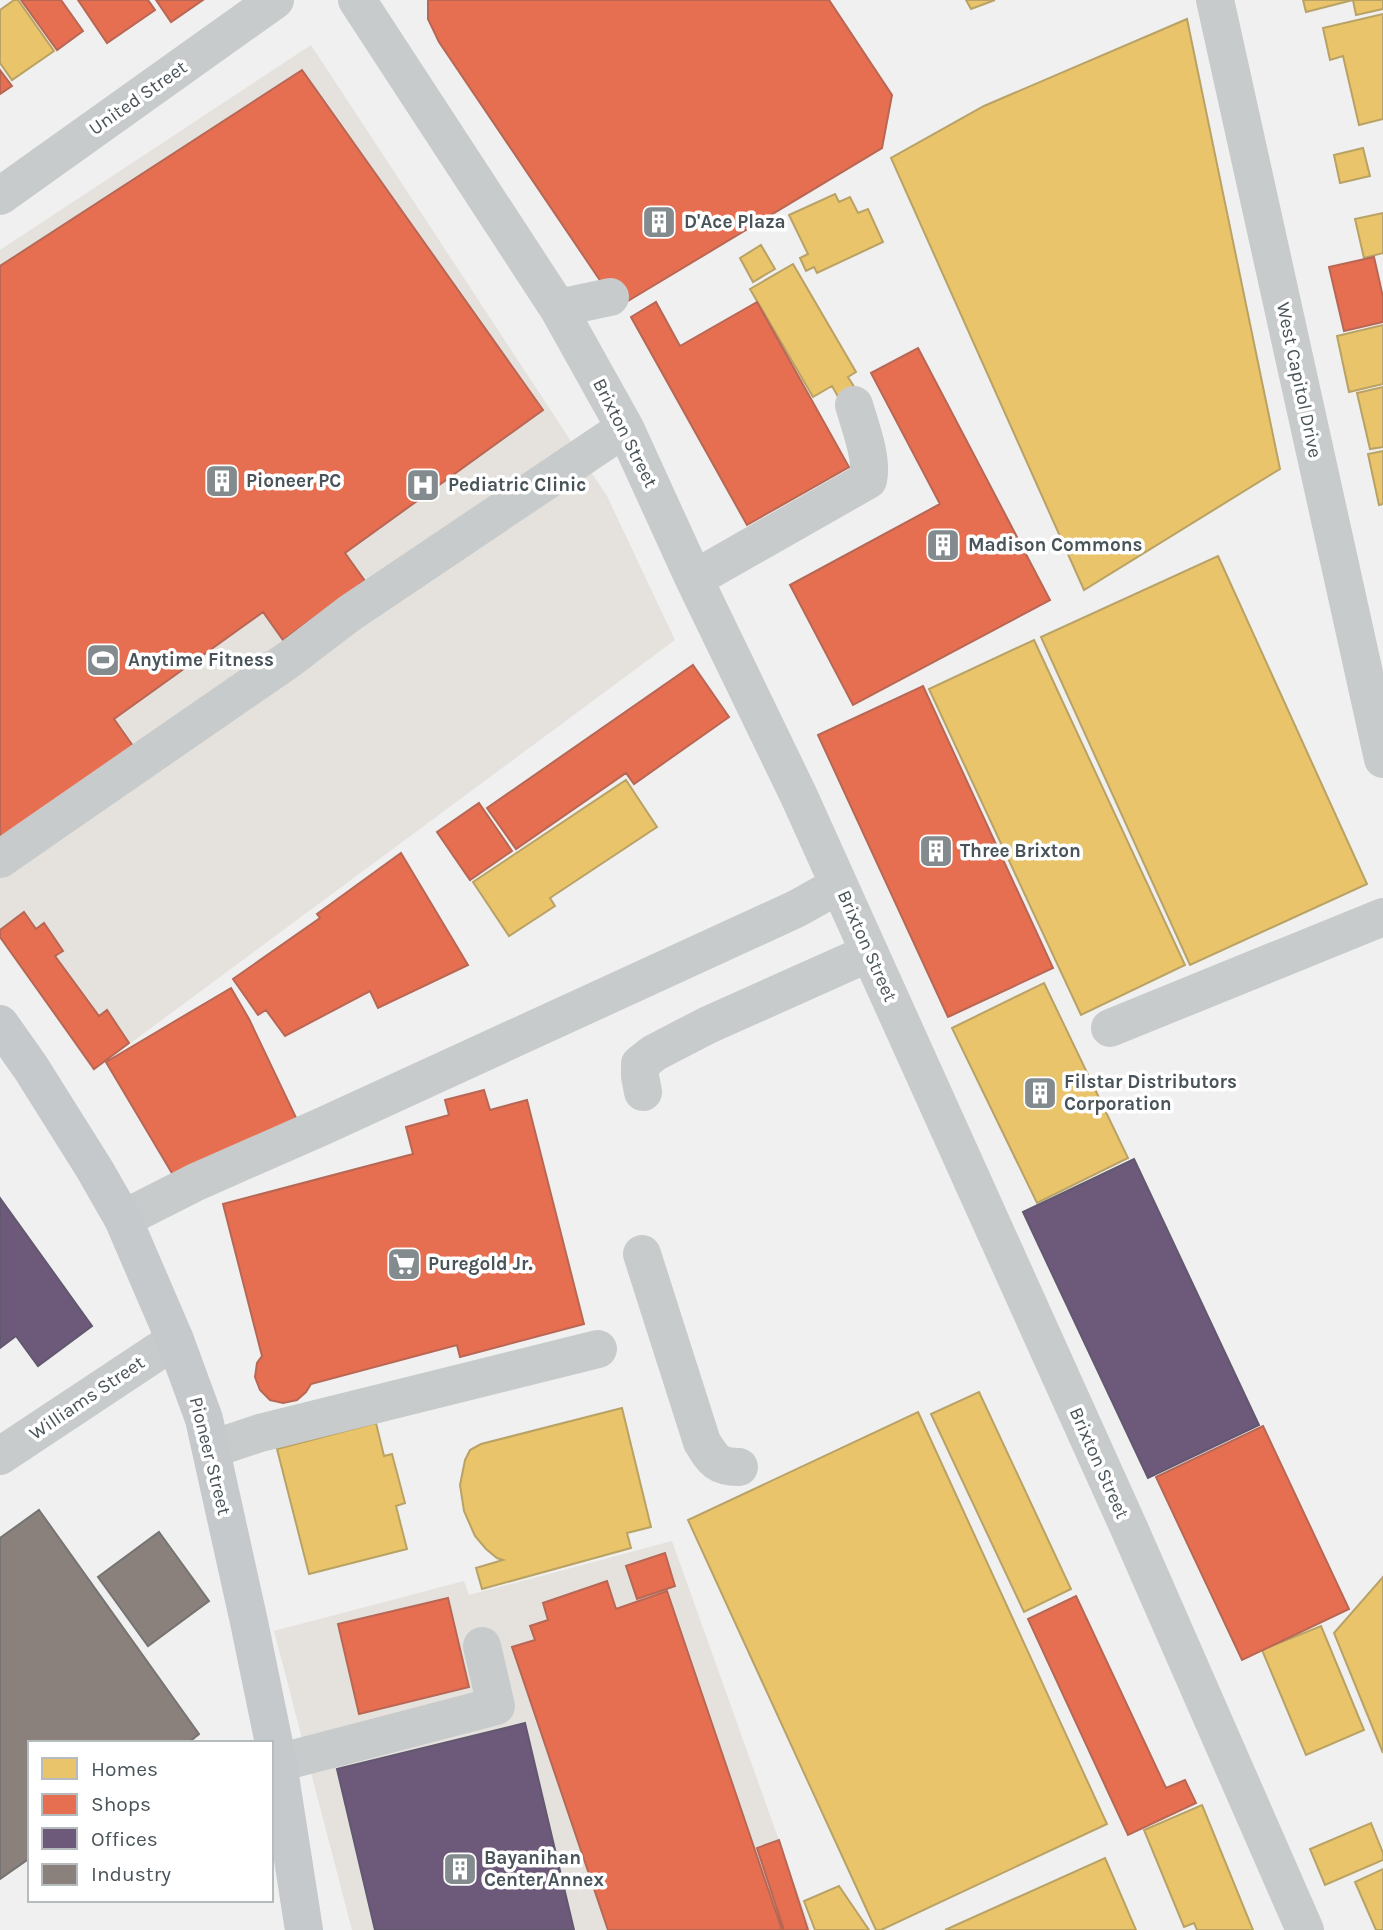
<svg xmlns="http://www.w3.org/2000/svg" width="1383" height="1930" viewBox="0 0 1383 1930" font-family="Karla,sans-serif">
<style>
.commercial{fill:#e5e2de}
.homes{fill:#e9c46a;stroke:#b9a265;stroke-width:2}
.shops{fill:#e76f51;stroke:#b86754;stroke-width:2}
.offices{fill:#6d597a;stroke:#625870;stroke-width:2}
.industry{fill:#8a817c;stroke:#767472;stroke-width:2}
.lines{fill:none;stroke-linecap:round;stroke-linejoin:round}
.minor{stroke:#c8cbcb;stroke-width:38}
.major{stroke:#c6c9cb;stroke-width:38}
.labels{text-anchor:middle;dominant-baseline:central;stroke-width:7;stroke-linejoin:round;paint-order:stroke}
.street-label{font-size:19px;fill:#49545a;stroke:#fff}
.poi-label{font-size:19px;font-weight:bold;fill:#49545a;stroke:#fff;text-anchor:start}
</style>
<rect width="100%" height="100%" fill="#f0f0f0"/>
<path class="commercial" d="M311 45 607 496 675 640 93 1071 0 933V250Z
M672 1541 811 1930H352L274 1631 464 1581 469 1595Z"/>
<path class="homes" d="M14 0H18L54 51 12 80 0 63V10Z
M966 0H995L971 9Z
M1303 0H1383V9L1356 15 1353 0 1306 12Z
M1383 14V119L1359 125 1343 56 1330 60 1323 28Z
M1187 19 1280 469 1084 590 891 158 984 106Z
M1363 148 1370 176 1340 183 1334 155Z
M835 194 839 202 850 197 858 213 868 209 883 242 817 273 814 267 806 271 800 258 808 254 789 215Z
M1383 213V253L1364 258 1355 219Z
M761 245 775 269 753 282 740 258Z
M793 264 856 372 848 377 858 393 841 402 832 386 813 397 750 289Z
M1383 325V384L1349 392 1337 336Z
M1383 387V447L1370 449 1357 393Z
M1383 451V504L1379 505 1368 454Z
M1218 556 1367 884 1190 965 1041 637Z
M1034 640 1185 965 1081 1015 929 689Z
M626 780 657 827 550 898 555 906 509 936 473 882Z
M1044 983 1128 1158 1037 1203 952 1028Z
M979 1392 1071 1589 1024 1612 931 1414Z
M622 1408 651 1527 627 1533 631 1548 482 1589 476 1568 503 1560 497 1558 486 1549 475 1536 464 1511 460 1485 465 1460 470 1450 481 1444Z
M918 1412 1107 1824 881 1930H876L688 1520Z
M376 1423 384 1456 392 1454 405 1503 396 1506 407 1549 309 1574 277 1449Z
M1383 1577V1753L1334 1633Z
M1321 1626 1364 1730 1306 1755 1262 1650Z
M1202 1805 1253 1930H1197L1194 1923 1184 1927 1144 1830Z
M1371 1823 1383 1853V1860L1325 1885 1310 1849Z
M1105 1858 1136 1930H945Z
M1383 1869V1930H1376L1355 1882Z
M839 1886 869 1930H815L804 1901Z"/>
<path class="shops" d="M21 0H61L83 31 57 50Z
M78 0H148L155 10 107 43Z
M156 0H203L171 22Z
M428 0H829L892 95 882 148 618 307 439 42 428 19Z
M0 70 12 86 0 94Z
M302 70 543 410 345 553 365 581 283 640 263 612 114 719 133 746 0 841V266Z
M1374 257 1383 297V322L1344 331 1329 267Z
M656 302 680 346 757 302 849 467 747 525 631 317Z
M918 348 1050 600 853 705 790 585 940 504 871 373Z
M693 665 729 717 634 784 626 773 516 849 487 808Z
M923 686 1053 968 948 1017 818 735Z
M479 803 512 851 470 880 437 832Z
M401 853 468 965 378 1008 370 991 285 1036 266 1010 258 1015 233 979 320 918 317 914Z
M24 912 36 929 44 923 63 951 55 956 99 1016 107 1010 129 1043 94 1069 0 937V930Z
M231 988 249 1019 299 1124 176 1180 106 1062Z
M484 1090 490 1110 527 1100 584 1324 460 1357 457 1345 311 1384 306 1392 297 1400 283 1403 270 1400 260 1390 255 1377 257 1363 262 1356 223 1204 413 1154 406 1127 449 1115 445 1100Z
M1263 1426 1349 1609 1242 1660 1156 1477Z
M665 1553 675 1586 637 1599 626 1566Z
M607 1581 616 1609 667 1591 782 1930H608L512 1647 535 1640 530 1626 548 1620 543 1603Z
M1076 1596 1166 1788 1185 1780 1196 1803 1128 1835 1028 1619Z
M448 1598 469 1687 359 1714 338 1624Z
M779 1840 808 1930H784L757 1848Z"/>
<path class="offices" d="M1134 1159 1259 1425 1148 1478 1023 1212Z
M0 1198 92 1326 38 1366 16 1336 0 1348Z
M525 1723 574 1930H375L337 1769Z"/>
<path class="industry" d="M39 1510 199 1734 188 1743H30V1858L0 1879V1538Z
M159 1532 209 1601 148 1646 98 1577Z"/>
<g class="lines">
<path class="minor" d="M357 0 558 308 625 428 694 579 798 794 839 885 1129 1528 1305 1930
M1215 0 1383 759
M0 196 275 0
M558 308 610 297
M694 579 868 480C873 459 860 426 854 405
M0 859 291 658 350 613 625 428
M1110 1028 1383 917
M643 1092 640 1076V1064L654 1053 708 1025 869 953
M123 1219 196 1182 321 1127 796 909 839 885
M642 1254 702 1442C713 1460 717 1467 739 1467
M212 1449 260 1433 598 1349
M0 1456 175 1340
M278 1763 496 1706 482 1646"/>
<path class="major" d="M0 1024 31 1068 95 1170 123 1219 175 1340 204 1419 249 1622 278 1763 304 1930"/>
</g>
<defs>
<g id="building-square" transform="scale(1.75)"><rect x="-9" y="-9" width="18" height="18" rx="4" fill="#838b8e" stroke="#fff"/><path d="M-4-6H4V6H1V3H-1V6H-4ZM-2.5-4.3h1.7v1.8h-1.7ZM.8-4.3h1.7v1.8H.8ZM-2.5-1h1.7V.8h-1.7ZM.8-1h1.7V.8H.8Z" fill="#fff"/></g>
<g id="hospital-square" transform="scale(1.75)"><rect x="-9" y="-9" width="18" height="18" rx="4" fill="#838b8e" stroke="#fff"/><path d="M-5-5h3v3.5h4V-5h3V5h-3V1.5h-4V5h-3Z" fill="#fff"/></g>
<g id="stadium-square" transform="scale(1.75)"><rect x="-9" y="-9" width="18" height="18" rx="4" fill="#838b8e" stroke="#fff"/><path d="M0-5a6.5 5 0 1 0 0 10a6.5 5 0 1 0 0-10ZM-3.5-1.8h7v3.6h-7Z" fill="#fff"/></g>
<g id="supermarket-square" transform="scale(1.75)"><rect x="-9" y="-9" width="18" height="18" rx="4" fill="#838b8e" stroke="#fff"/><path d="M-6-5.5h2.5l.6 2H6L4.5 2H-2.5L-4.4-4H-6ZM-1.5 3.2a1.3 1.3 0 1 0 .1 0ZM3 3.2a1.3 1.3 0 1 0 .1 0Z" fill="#fff"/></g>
</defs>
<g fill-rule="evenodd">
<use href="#building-square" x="659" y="222"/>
<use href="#building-square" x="222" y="481"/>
<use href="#hospital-square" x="423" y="485"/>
<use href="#building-square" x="943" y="545"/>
<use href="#stadium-square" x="103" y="660"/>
<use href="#building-square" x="936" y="851"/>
<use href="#building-square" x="1040" y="1093"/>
<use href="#supermarket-square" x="404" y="1264"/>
<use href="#building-square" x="460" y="1869"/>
</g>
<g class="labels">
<g class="street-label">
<text transform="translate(138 98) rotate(-35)">United Street</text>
<text transform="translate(1299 380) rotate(78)">West Capitol Drive</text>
<text transform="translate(625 433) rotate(63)">Brixton Street</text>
<text transform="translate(867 946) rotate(66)">Brixton Street</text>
<text transform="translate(87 1398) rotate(-34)">Williams Street</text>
<text transform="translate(210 1456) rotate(76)">Pioneer Street</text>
<text transform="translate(1099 1463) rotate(66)">Brixton Street</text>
</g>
<g class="poi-label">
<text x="684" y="222">D'Ace Plaza</text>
<text x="246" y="481">Pioneer PC</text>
<text x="448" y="485">Pediatric Clinic</text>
<text x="968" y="545">Madison Commons</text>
<text x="128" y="660">Anytime Fitness</text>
<text x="960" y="851">Three Brixton</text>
<text x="1064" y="1082">Filstar Distributors<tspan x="1064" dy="22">Corporation</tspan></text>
<text x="428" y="1264">Puregold Jr.</text>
<text x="484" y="1858">Bayanihan<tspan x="484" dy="22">Center Annex</tspan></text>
</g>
</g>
<rect x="28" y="1741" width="245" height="161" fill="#ffffff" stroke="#b6bbbd" stroke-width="2"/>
<rect x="42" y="1758" width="35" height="21" fill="#e9c46a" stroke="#b6bbbd" stroke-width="2"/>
<text x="91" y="1776" font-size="21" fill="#49545a">Homes</text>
<rect x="42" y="1794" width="35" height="21" fill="#e76f51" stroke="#b6bbbd" stroke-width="2"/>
<text x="91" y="1811" font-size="21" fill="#49545a">Shops</text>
<rect x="42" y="1828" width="35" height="21" fill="#6d597a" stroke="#b6bbbd" stroke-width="2"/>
<text x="91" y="1846" font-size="21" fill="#49545a">Offices</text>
<rect x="42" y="1864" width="35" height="21" fill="#8a817c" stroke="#b6bbbd" stroke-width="2"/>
<text x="91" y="1881" font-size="21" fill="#49545a">Industry</text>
</svg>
